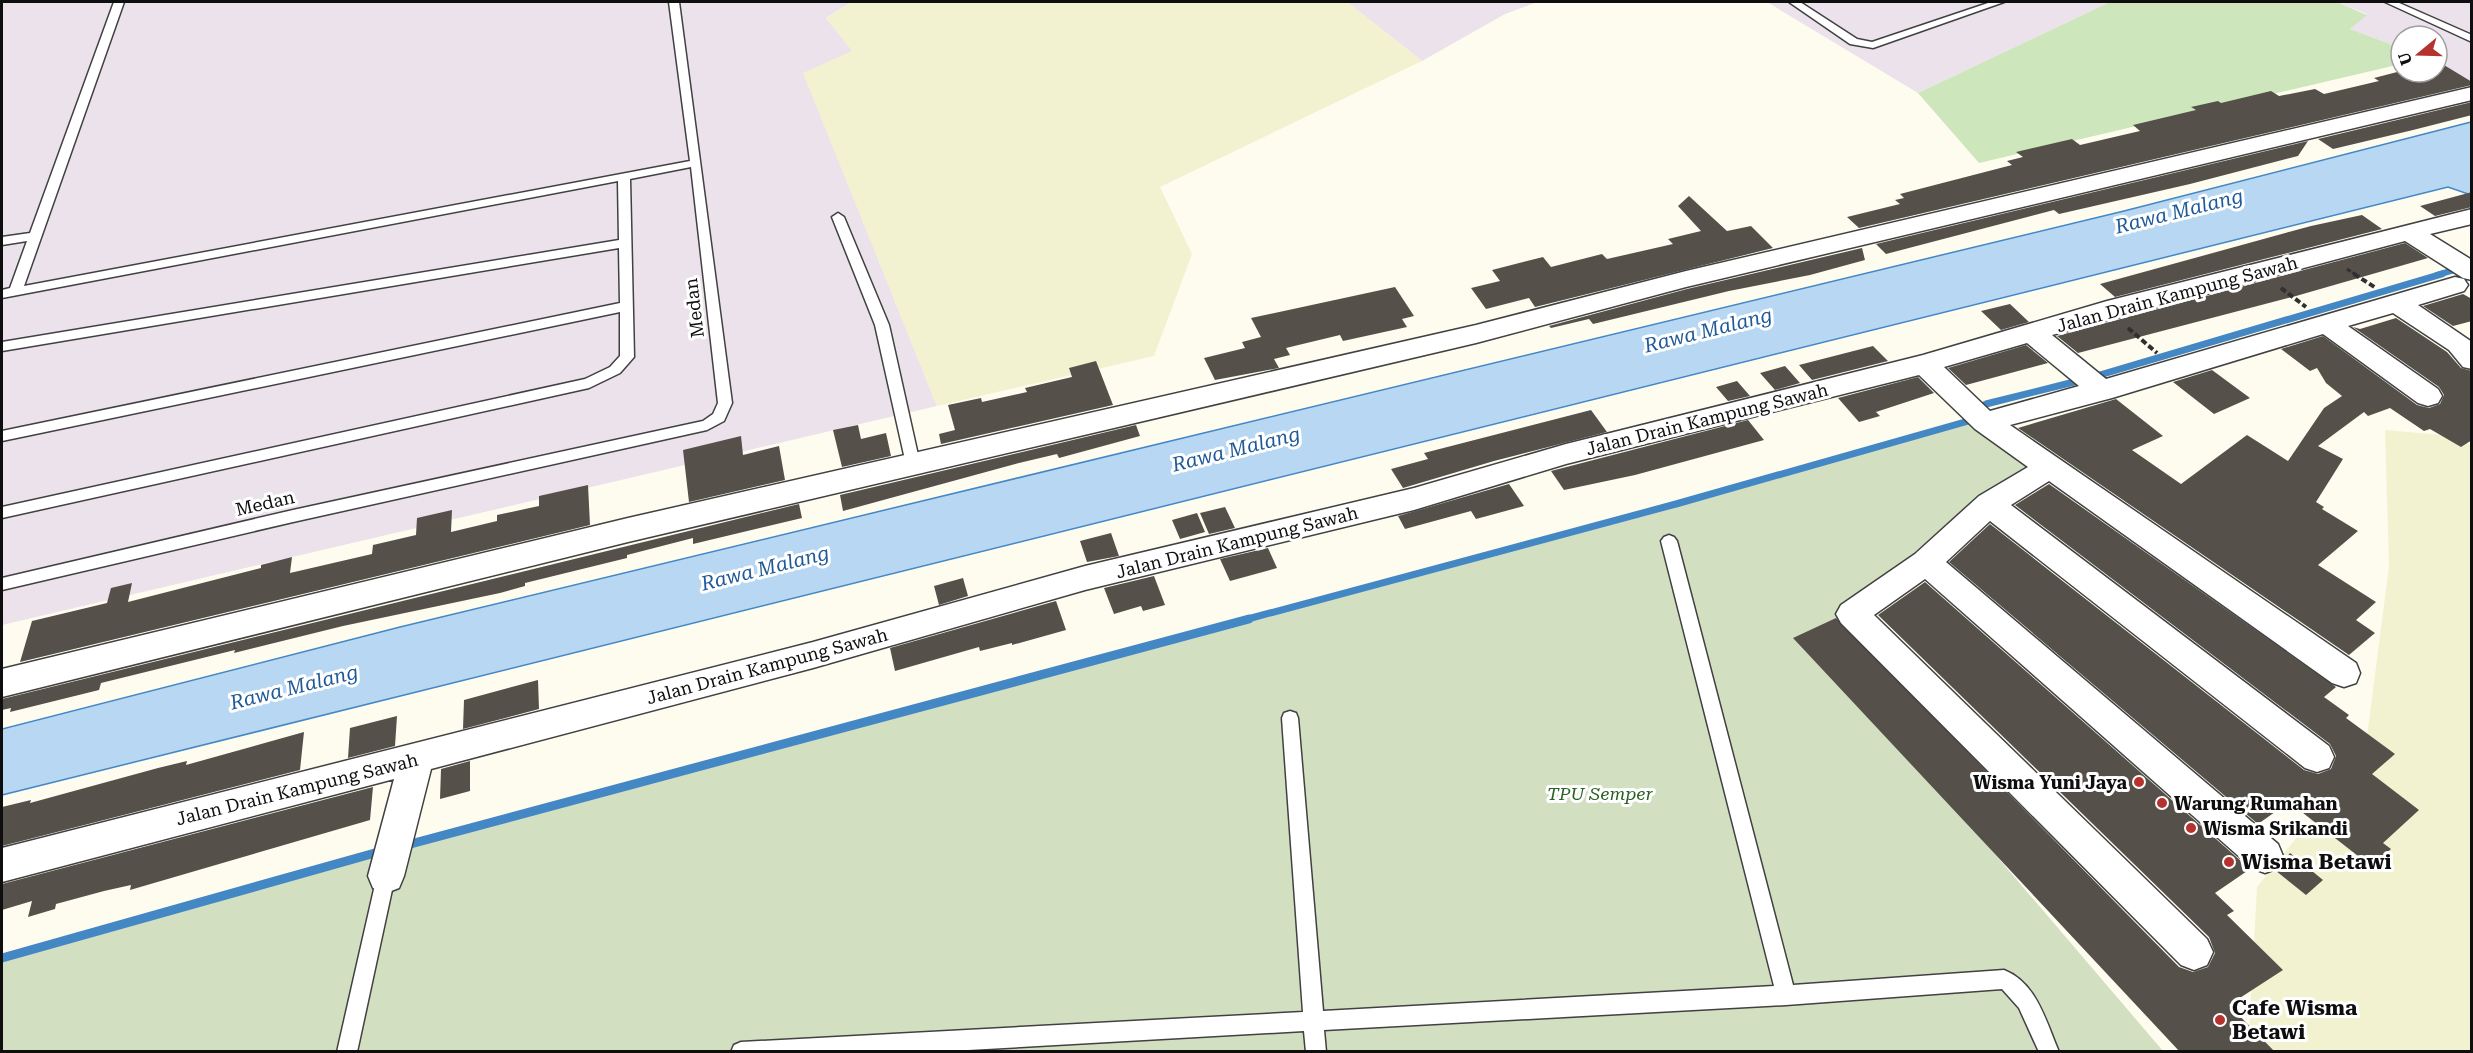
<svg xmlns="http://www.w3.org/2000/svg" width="2473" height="1053" viewBox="0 0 2473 1053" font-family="'Roboto Serif',serif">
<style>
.industrial{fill:#ebe2ec}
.farmland{fill:#f2f2d1}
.green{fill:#cee6bb}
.cemetery{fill:#d3dfc1}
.water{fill:#b7d7f2;stroke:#4387c4;stroke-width:1.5}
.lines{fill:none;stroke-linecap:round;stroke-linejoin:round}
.stream-far2{stroke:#4387c4;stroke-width:6}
.stream-far1{stroke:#4387c4;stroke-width:7}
.stream{stroke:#4387c4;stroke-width:9}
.building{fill:#56504b}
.service-casing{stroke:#414141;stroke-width:3}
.minor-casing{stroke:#414141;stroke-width:3}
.path-far1{stroke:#303030;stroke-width:3;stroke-dasharray:4.5 2;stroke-linecap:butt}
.path{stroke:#303030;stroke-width:4;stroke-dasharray:6 3;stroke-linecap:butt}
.service{fill:#fff;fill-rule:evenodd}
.minor{fill:#fff;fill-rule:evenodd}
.poi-dot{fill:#b5322e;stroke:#fff;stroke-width:2}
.labels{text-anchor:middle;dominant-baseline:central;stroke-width:6;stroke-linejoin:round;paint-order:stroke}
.street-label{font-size:18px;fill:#0e0e0e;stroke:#fff}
.poi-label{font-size:18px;font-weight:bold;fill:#0e0e0e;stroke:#fff;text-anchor:start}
.park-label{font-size:18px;font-style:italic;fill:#2a6122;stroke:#fff}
.water-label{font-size:20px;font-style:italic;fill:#1f5997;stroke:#fff}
.near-poi-label{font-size:21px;font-weight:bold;fill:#0e0e0e;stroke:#fff;text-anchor:start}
</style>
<rect width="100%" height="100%" fill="#fefcef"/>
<path class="industrial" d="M2 2H851L826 18 853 51 804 74 937 406 2 625Z
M1347 2H1538L1505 14 1422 61Z
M1767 2H2110L1918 93Z
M2337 2H2471V84L2437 64V36H2401V48L2350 29 2367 14Z"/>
<path class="farmland" d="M851 2H1347L1422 61 1160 187 1192 254 1154 356 937 406 803 73 852 51 826 18Z
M2385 430 2455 436 2472 446 2471 1051 2248 1052 2257 887 2365 752 2389 566Z"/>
<path class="green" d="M2110 2H2337L2367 15 2350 29 2401 48V64L1979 163 1918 93Z"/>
<path class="cemetery" d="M1972 420 2046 468 1812 640 2163 1051 2 1052V958L185 905 1676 504Z"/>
<path class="water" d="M2471 122V195L2448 187 2 795V729L400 627 2124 211Z"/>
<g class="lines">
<path class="stream-far2" d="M2437 275 2461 268"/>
<path class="stream-far1" d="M2093 377 2442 274
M1975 410 1986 404 2082 380
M1244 620 1676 504 1972 420 1971 418"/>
<path class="stream" d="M403 846 1249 619
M2 958 382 851"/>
</g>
<path class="building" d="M2439 62 2472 82V85L1859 228 1847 217 1900 204 1895 200 1904 198 1900 194 2012 165 2007 161 2023 157 2016 152 2072 139 2080 145 2140 131 2133 125 2196 110 2191 107 2218 101 2221 103 2271 91 2279 96 2315 89 2324 94 2379 81 2374 78 2401 71 2437 72Z
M2472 102V115L2413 130 2333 149 2318 139Z
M2308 141 2298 156 2190 184 2059 214 2054 210 1886 254 1876 244Z
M2472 192V207L2435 216 2420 206Z
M1689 196 1727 231 1751 226 1773 248 1535 307 1529 298 1486 309 1471 288 1500 281 1492 270 1543 257 1551 267 1602 254 1607 259 1673 244 1668 239 1701 231 1678 206Z
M2362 215 2382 229 2115 297 2100 284 2311 226Z
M2405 243 2428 258 2296 296 2078 353 2057 336Z
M1862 248 1865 260 1810 275 1729 291 1593 324 1589 319 1551 328 1549 326 1687 289Z
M1395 287 1414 316 1402 319 1407 327 1343 341 1340 335 1286 348 1290 355 1274 359 1279 368 1215 380 1204 358 1245 348 1242 342 1261 337 1251 318Z
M2463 294 2472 299V321L2453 326 2423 306Z
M2010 304 2029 322 2001 330 1981 311Z
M2396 318 2447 352 2461 368 2472 371V440L2461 447 2430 429 2424 431 2390 408 2368 416 2364 412 2318 446 2343 459 2316 502 2324 507 2322 509 2358 531 2318 565 2376 602 2356 620 2375 633 2349 655 2018 428 2116 399 2163 436 2132 450 2181 484 2247 435 2288 461 2324 408 2342 396 2326 383 2317 368 2310 371 2281 349 2323 336 2417 405 2429 408 2440 404 2444 395 2439 387 2353 327 2360 329Z
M2026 345 2048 363 1966 385 1948 368Z
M1873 346 1888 361 1812 380 1799 365Z
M1096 361 1113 405 941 444 939 434 955 430 948 405 981 398 982 402 1027 392 1025 388 1072 377 1069 368Z
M1785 366 1800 383 1775 390 1760 373Z
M2212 370 2250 398 2214 414 2173 382Z
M1918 377 1934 393 1876 412 1880 416 1859 422 1838 398Z
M1737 381 1750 396 1728 401 1716 387Z
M1591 410 1607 432 1494 461 1403 488 1391 469 1428 459 1424 453Z
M1748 420 1764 440 1635 475 1564 490 1551 471Z
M858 425 861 439 886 433 891 456 842 467 833 430Z
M1136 425 1140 436 1059 458 1057 454 1019 463 843 511 840 495Z
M741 436 743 455 779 446 785 480 689 502 683 450Z
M1509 484 1524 506 1476 519 1471 511 1405 529 1398 516Z
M2049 484 2336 687 2324 697 2349 715 2346 718 2395 754 2372 774 2419 810 2383 843 2391 849 2372 867 2289 802 2258 824 1949 562 1990 524 2304 770 2318 774 2331 769 2336 756 2330 744 2015 505Z
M588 485 590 525 20 662 32 621 107 603 111 588 132 583 128 602 261 568V565L292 557 290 573 372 554 373 545 416 535 417 518 452 510 451 532 497 521V515L539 506V496Z
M799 504 802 518 693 544V538L627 555V558L525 583V586L500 593 343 626 234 653 235 650 101 683 99 690 10 712 11 708 2 710V699Z
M1225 507 1235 528 1209 534 1200 513Z
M1197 513 1205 532 1180 539 1172 520Z
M1111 533 1119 556 1087 562 1080 541Z
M1268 548 1277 568 1230 581 1220 559Z
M1154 576 1165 605 1143 611 1141 606 1114 614 1104 588Z
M963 578 968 596 939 605 934 586Z
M1925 582 2250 869 2215 893 2234 911 2227 915 2283 970 2229 1005 2275 1052H2180L1793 638 1836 618 2179 967 2193 972 2208 967 2215 953 2209 937 1878 615Z
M1056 601 1066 630 1012 645V643L980 651 979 647 895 671 890 648Z
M538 680 539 709 463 729 464 700Z
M397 716 395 746 348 758 350 728Z
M304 732 300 770 2 846V807L31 800 30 803 158 768 187 761 186 765Z
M470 761V791L440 799 441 769Z
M373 787 370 820 130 890 131 885 104 891 56 904 55 909 28 917 32 901 2 910V884Z
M2290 853 2323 880 2306 895 2276 871Z"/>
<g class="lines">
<g class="service-casing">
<path id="service" d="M114 2H124L24 286 690 161 669 2H679L732 403 724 421 707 430 293 522 2 590V578L293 510 703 421 713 414 718 403 691 167 630 179 634 357 620 373 589 388 2 518V507L585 379 610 367 620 356V312L2 441V431L620 303 619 248 2 351V342L619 240 618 181 2 298V290L10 288 27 241 2 245V237L30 233Z
M1789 2H1800L1857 39 1872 42 1991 2H2004L1873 48 1850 44Z
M2385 2H2397L2472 35V42Z
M838 213 844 217 889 325 920 464 913 469 906 464 875 325 832 217Z
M1669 535 1674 537 1677 541 1793 985 2004 970C2037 983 2046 1022 2059 1052H2039L2019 1008 2002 989 1786 1005 1324 1030 1326 1052H1306L1304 1031 932 1052H731L734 1045 741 1042 1303 1012 1282 718 1284 713 1290 711 1296 713 1298 718 1323 1011 1774 986 1661 541 1664 537Z
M386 867 392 870 395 876 357 1052H337L377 876 380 870Z"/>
</g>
<g class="minor-casing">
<path id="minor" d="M2472 87V100L1686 287 1476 343 628 542 2 697V669L628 518 1476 325 1686 271Z
M2472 209V224L2430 234 2472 260V280L2463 278 2405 241 2052 335 2106 379 2455 277 2464 279 2468 285 2464 291 2418 305 2472 342V369L2463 367 2449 350 2393 313 2348 326 2438 389 2442 396 2438 403 2428 406 2418 403 2323 334 2112 398 2010 425 2356 663 2360 673 2356 683 2344 687 2332 683 2049 481 2011 505 2329 746 2334 757 2329 768 2317 772 2305 768 1990 521 1946 562 2278 844 2283 856 2278 868 2265 873 2252 868 1925 579 1874 615 2207 939 2213 952 2207 965 2194 970 2181 965 1841 623 1836 614 1841 605 1915 554 1979 496 2028 467 1975 429 1919 375 1566 464 1414 510 1085 590 813 668 431 769 404 876 399 888 386 893 373 888 368 876 394 779 2 882V848L813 642 1085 566 1414 488 1566 444 1923 355 2107 301ZM2027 343 2079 386 1990 411 1944 367Z"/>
</g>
<path class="path-far1" d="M2347 269 2356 275"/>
<path class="path" d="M2354 274 2376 288
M2281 288 2306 307
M2128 328 2157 353"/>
<use href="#service" class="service"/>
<use href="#minor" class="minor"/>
</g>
<g class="poi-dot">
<circle cx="2139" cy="782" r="6"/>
<circle cx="2162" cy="803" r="6"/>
<circle cx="2191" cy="828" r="6"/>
<circle cx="2229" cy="862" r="6"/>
<circle cx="2220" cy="1020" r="6"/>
</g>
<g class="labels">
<g class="street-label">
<text transform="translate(2177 294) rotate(-15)">Jalan Drain Kampung Sawah</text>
<text transform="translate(694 308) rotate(-97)">Medan</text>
<text transform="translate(1707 419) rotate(-14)">Jalan Drain Kampung Sawah</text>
<text transform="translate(265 503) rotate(-13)">Medan</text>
<text transform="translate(1237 542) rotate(-14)">Jalan Drain Kampung Sawah</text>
<text transform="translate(767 666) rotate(-15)">Jalan Drain Kampung Sawah</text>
<text transform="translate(297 789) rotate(-14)">Jalan Drain Kampung Sawah</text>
</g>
<g class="poi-label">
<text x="2127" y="782" text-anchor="end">Wisma Yuni Jaya</text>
<text x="2174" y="803">Warung Rumahan</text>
<text x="2203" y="828">Wisma Srikandi</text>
</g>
<g class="park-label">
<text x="1600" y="793">TPU Semper</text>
</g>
<g class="water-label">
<text transform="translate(2179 211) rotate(-14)">Rawa Malang</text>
<text transform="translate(1708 330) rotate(-14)">Rawa Malang</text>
<text transform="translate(1236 449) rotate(-14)">Rawa Malang</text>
<text transform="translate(765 568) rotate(-14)">Rawa Malang</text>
<text transform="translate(294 687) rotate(-14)">Rawa Malang</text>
</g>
<g class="near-poi-label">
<text x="2241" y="862">Wisma Betawi</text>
<text x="2232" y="1008">Cafe Wisma<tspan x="2232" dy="24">Betawi</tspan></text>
</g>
</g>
<rect width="2473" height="1053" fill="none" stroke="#0e0e0e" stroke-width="6"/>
<g transform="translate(2419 54) rotate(251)"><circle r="28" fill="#ffffff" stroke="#9f9f9f" stroke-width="1.5"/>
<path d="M0-4.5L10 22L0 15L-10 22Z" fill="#b5322e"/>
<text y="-9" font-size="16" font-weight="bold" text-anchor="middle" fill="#0e0e0e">U</text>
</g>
</svg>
